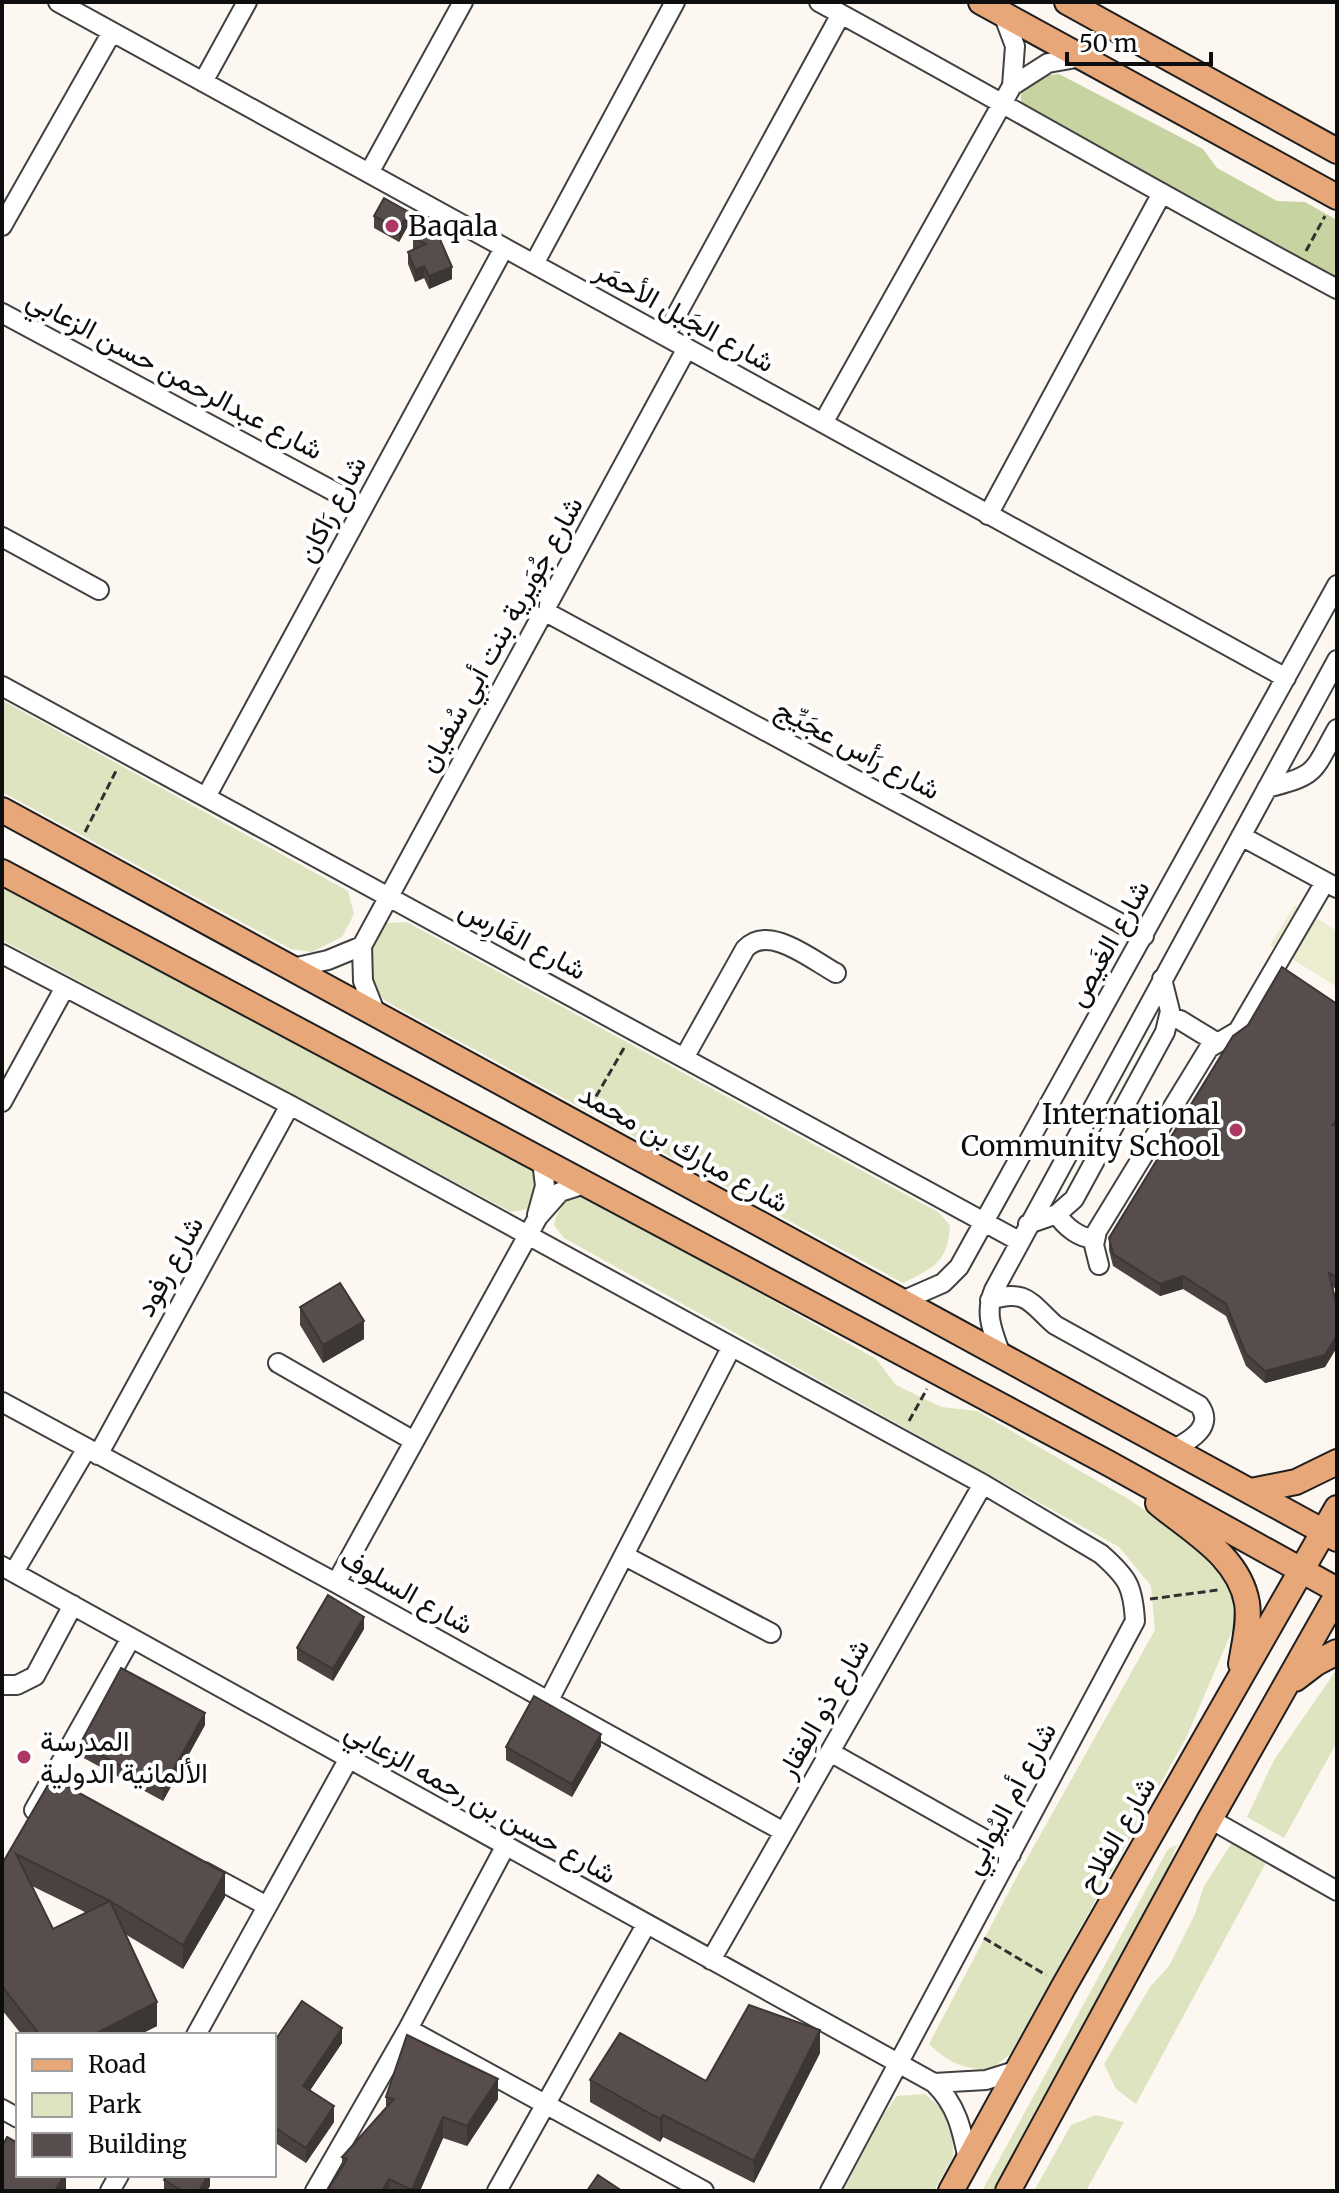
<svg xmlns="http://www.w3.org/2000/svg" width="1339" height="2193" viewBox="0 0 1339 2193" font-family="Merriweather,Vazirmatn,serif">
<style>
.green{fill:#dee4bf}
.forest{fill:#c7d3a0}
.pitch{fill:#ececd0}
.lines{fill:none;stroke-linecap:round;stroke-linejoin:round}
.minor-casing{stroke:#414141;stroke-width:22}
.major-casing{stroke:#1f1f1f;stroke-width:28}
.path{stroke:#303030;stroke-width:3;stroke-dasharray:8 4;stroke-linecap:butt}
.minor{stroke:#fff;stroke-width:18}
.major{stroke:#e7a778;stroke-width:24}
.wall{fill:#4a4241;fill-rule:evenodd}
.shaded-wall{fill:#3c3635}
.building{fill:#564d4c;stroke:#3c3635;stroke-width:2;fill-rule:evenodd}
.poi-dot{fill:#ad3864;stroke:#fff;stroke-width:3}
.labels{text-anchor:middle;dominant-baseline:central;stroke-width:8;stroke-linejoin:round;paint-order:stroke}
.poi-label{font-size:28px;fill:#0e0e0e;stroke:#fff;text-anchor:start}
.street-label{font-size:28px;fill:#0e0e0e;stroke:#fff}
</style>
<rect width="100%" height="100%" fill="#fdf7f2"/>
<path class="green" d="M2 700 348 891 354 914 342 937 312 952 291 949 2 792Z
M2 888 537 1168 538 1195 528 1209 511 1212 2 940Z
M407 922 938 1212 950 1225C948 1262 935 1267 903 1283L385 1001 365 980 370 945 384 923Z
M583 1193 876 1359 896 1385 941 1407 977 1411 1130 1500 1213 1557 1227 1571 1238 1609 1232 1631 1186 1738 1010 2054 991 2070C962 2068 950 2064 929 2044L1015 1880 1155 1630 1151 1586 1119 1547 564 1238 554 1225C558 1208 565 1197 583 1193Z
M1337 1669V1742L1284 1838 1247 1817 1274 1760Z
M1233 1841 1268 1859 1136 2104 1116 2089 1104 2064 1150 1987 1169 1966 1195 1914 1204 1886Z
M1177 1845 1149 1915 999 2191H982L1168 1849Z
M925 2094 952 2118 953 2157 934 2191H843L884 2114 897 2096Z
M1096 2115 1124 2122 1086 2191H1034L1071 2125Z"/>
<path class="forest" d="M1059 74 1203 149 1217 168 1277 201 1305 202 1337 220V279L1021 107V85L1038 76Z"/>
<path class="pitch" d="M1295 905 1337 931V987L1270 945Z"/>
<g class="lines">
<g class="minor-casing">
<path id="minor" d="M58 2 1286 678
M819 2C992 96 1163 196 1337 289
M203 82 247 2
M1012 86 1048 63 1082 57
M369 173 463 2
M2 226 112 32
M534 264 675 2
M2 313 363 507
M665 336 841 14
M823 423 1012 86 1015 46 1003 14
M988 515 1162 193
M2 537 99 590
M544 611 1144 936
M2 686 1019 1241
M1267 788C1318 775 1312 773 1337 729
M206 797 504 248
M1241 836 1337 888
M2 954 290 1105 983 1484 1101 1554C1128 1578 1133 1586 1135 1621L830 2191
M293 968 328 960 362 946
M376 1014 363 981 362 946 687 348
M1170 1018 1180 1020 1216 1042
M684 1058 745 949C768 923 812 960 836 973
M2 1102 64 989
M1057 1214C1064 1226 1081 1240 1095 1238
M537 1215 545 1186 542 1161
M1028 1224 1057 1214 1074 1199 1165 1032 1170 1011 1162 979
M1099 1265 1094 1245 1097 1231 1209 1048 1238 1031 1325 882
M990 1300C1027 1288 1031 1304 1055 1325L1199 1405C1215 1426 1191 1440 1174 1449
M902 1301 943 1283 959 1267 1337 585
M1001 1355C993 1332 984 1314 994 1290L1337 660
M278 1363 414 1441
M2 1402 336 1583 784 1832
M98 1455 290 1105
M625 1556 771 1633
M2 1566 934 2083C957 2105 962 2130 968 2160
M14 1572 87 1448
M336 1583 538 1217 560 1192 585 1184
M2 1685H17L35 1676 73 1605
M549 1700 731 1348
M830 1752 1011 1854
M34 1810 131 1638
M1210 1819 1337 1891
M204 1872 267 1906
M711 1960 983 1484
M408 2029 704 2191
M196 2035 348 1760
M934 2083 986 2080 1018 2070
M2 2109 18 2118
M110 2191 119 2175
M315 2191 408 2029 505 1847
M497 2191 646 1925"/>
</g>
<g class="major-casing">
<path id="major" d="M981 2 1337 197
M1067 2 1337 151
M2 810 1337 1539
M2 872 1108 1463 1337 1590
M1251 1491 1296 1482 1337 1462
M1158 1503C1191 1531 1239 1556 1247 1603 1250 1622 1244 1645 1241 1664
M1295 1679 1316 1663 1337 1652
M951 2191 1064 1986 1337 1508
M1008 2191 1210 1819 1337 1595"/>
</g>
<path class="path" d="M1306 251 1325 216
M85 832 116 771
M590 1107 624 1048
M909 1421 927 1389
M1150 1599 1218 1590
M984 1938 1046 1975"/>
<use href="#minor" class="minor"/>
<use href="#major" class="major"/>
</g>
<path class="wall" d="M374 216 409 224 399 242 374 228Z
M435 228 452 279 429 289 424 278 415 282 408 264V252L413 249V237Z
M1337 1004V1290L1333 1287 1337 1307V1347L1325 1367 1265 1383 1246 1366 1226 1316 1183 1289 1160 1296 1113 1266 1109 1250V1238Z
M300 1307 364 1339 323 1363 300 1325Z
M364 1629 333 1681 297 1660V1648Z
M205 1725 163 1801 80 1756V1744Z
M601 1746 572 1797 506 1760V1747Z
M52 1778 225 1897 183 1969 125 1934 157 2026 139 2035H22L2 2010V1864ZM32 1886 83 1911 86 1913 53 1929Z
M274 2042 342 2043 310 2090 334 2122 306 2163 277 2144 276 2146 274 2145Z
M820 2053 754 2183 663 2137 660 2142 590 2102V2080L706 2081Z
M386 2097 498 2099 467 2146 443 2138 420 2191H327L342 2168V2157L386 2108Z
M210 2175V2186L207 2191H164V2180Z"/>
<path class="shaded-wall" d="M409 212V224L399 242V229Z
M424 266V278L415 282V270Z
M452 267V279L429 289V276Z
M1183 1276V1289L1160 1296V1284Z
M364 1321V1339L323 1363V1345Z
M1337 1335V1347L1325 1367 1265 1383V1371Z
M364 1617V1629L333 1681V1669Z
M205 1713V1725L163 1801V1788Z
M601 1734V1746L572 1797V1784Z
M225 1873V1897L183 1969V1945Z
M157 2002V2026L139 2035H93Z
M342 2028V2043L303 2101V2086Z
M820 2030V2053L754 2183V2161Z
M498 2079V2099L467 2146V2126Z
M334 2106V2122L306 2163V2148Z
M663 2115V2137L660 2142V2119Z
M443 2117V2138L420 2191H412Z
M64 2175H66V2189L65 2191H55Z
M205 2175H210V2186L207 2191H199Z
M389 2179V2191H382Z"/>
<path class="building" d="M384 198 409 212 399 229 374 216Z
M435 228 452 267 429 276 424 266 415 270 408 252 426 244 413 237Z
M1282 967 1337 1004V1119L1333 1125 1337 1124V1278L1329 1273 1337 1307V1335L1325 1355 1265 1371 1246 1354 1226 1304 1183 1276 1160 1284 1113 1254 1109 1238 1233 1036 1248 1025Z
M340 1283 364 1321 323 1345 300 1307Z
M328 1595 364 1617 333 1669 297 1648Z
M121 1668 205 1713 163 1788 80 1744Z
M534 1696 601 1734 572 1784 506 1747Z
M52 1778 225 1873 183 1945 110 1901 157 2002 93 2035H40L2 1986V1864ZM16 1854 110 1901 53 1929Z
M302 2001 342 2028 303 2086 334 2106 306 2148 277 2129 276 2131 274 2130V2042Z
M749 2005 820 2030 754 2161 663 2115 660 2119 590 2080 620 2033 706 2081Z
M407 2035 498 2079 467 2126 443 2117 412 2190 389 2179 382 2191H327L347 2159 342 2157 394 2099 386 2097Z
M7 2137 18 2143V2175H64L55 2191H2V2147Z
M167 2175H208L199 2191H183L164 2180Z
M598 2175 622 2191H587Z"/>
<g class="poi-dot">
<circle cx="392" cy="226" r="8"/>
<circle cx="1236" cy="1130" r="8"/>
<circle cx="24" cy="1757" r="8"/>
</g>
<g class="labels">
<g class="poi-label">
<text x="408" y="226">Baqala</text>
<text x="1220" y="1114" text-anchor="end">International<tspan x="1220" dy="32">Community School</tspan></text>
<text x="40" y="1741">المدرسة<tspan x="40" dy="32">الألمانية الدولية</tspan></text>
</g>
<g class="street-label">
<text transform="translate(685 316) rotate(29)">شارع الجَبل الأحمَر</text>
<text transform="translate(175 374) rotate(28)">شارع عبدالرحمن حسن الزعابي</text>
<text transform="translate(331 509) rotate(-62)">شارع رَاكان</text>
<text transform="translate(500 634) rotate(-61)">شارع جُوَيرِية بنت أبي سُفيان</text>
<text transform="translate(858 749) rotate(28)">شارع رَأس عجَيِّج</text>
<text transform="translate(523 939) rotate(28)">شارع الفَارِس</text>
<text transform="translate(1108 943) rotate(-61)">شارع الغَيص</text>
<text transform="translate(684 1148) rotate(29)">شارع مبارك بن محمد</text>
<text transform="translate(169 1266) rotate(-61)">شارع رفود</text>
<text transform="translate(407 1591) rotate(29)">شارع السلوف</text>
<text transform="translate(823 1708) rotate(-60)">شارع ذو الفِقار</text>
<text transform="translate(1009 1798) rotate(-62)">شارع أم اليُوابِي</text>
<text transform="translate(481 1802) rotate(29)">شارع حسن بن رحمه الزعابي</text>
<text transform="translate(1116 1834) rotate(-60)">شارع الفلاح</text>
</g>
</g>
<rect width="1339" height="2193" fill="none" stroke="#0e0e0e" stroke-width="8"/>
<rect x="16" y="2033" width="260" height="144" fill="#ffffff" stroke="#9f9f9f" stroke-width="2"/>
<rect x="32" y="2059" width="40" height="12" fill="#e7a778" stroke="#9f9f9f" stroke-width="2"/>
<text x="88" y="2073" font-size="24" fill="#0e0e0e">Road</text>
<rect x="32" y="2093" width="40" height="24" fill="#dee4bf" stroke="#9f9f9f" stroke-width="2"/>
<text x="88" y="2113" font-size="24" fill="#0e0e0e">Park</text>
<rect x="32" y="2133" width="40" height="24" fill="#564d4c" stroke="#9f9f9f" stroke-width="2"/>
<text x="88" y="2153" font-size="24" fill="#0e0e0e">Building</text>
<path d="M1067 52v12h144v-12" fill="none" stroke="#0e0e0e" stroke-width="4"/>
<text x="1079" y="52" font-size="24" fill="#0e0e0e" stroke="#ffffff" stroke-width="6" paint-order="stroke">50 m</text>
</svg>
